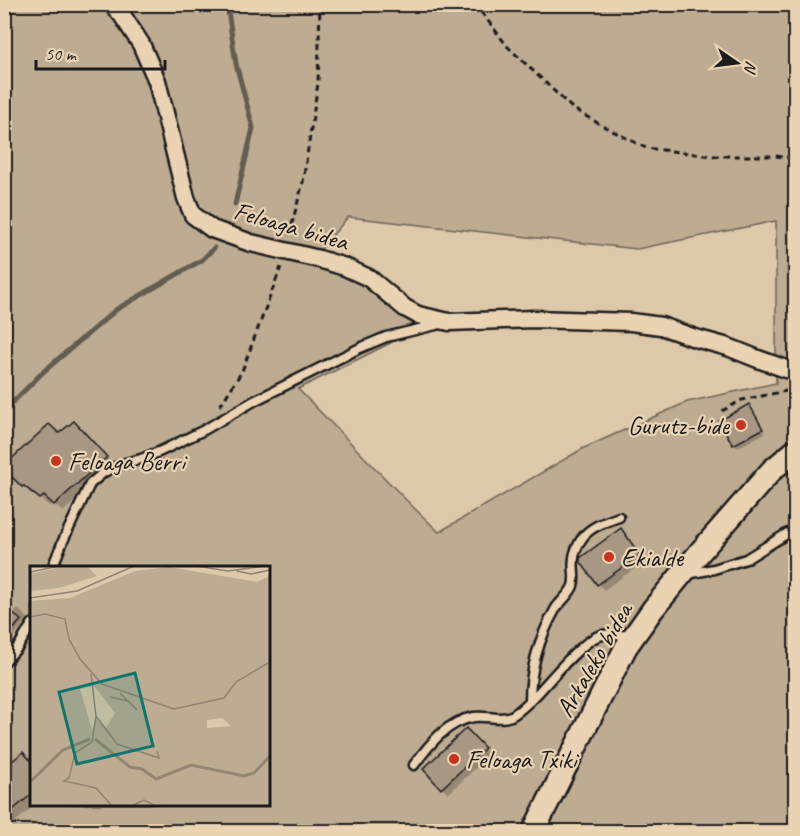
<svg xmlns="http://www.w3.org/2000/svg" width="800" height="836" viewBox="0 0 800 836" font-family="Caveat,sans-serif">
<style>
.green{fill:#bdab92;stroke:#6c6457;stroke-width:1.5;fill-rule:evenodd}
.shadow{fill:#0003}
.lines{fill:none;stroke-linecap:round;stroke-linejoin:round}
.stream{stroke:#635c50;stroke-width:5}
.building{fill:#a89782;stroke:#1c1c1c;stroke-width:1.5}
.service-casing{stroke:#1c1c1c;stroke-width:13}
.minor-casing{stroke:#1c1c1c;stroke-width:21}
.tertiary-casing{stroke:#1c1c1c;stroke-width:26}
.path{stroke:#1c1c1c;stroke-width:3;stroke-dasharray:6 4.5;stroke-linecap:butt}
.service{stroke:#ead3b3;stroke-width:8}
.minor{stroke:#ead3b3;stroke-width:16}
.tertiary{stroke:#ead3b3;stroke-width:21}
.poi-dot{fill:#c8321e;stroke:#ead3b3;stroke-width:2}
.labels{text-anchor:middle;dominant-baseline:central;stroke-width:4.5;stroke-linejoin:round;paint-order:stroke}
.street-label{font-size:26px;fill:#1c1c1c;stroke:#ead3b3}
.poi-label{font-size:26px;fill:#1c1c1c;stroke:#ead3b3;text-anchor:start}
.inset-river{fill:none;stroke:#938673;stroke-width:3}
.inset-road{fill:none;stroke:#908371;stroke-width:1.5}
.view{fill:#0f766e;fill-opacity:0.15;stroke:#0f766e;stroke-width:3}
.inset-edge{fill:none;stroke:#1c1c1c;stroke-width:3}
</style>
<rect width="100%" height="100%" fill="#dec8aa"/>
<filter id="ink" filterUnits="userSpaceOnUse"><feTurbulence type="fractalNoise" baseFrequency=".0167" numOctaves="2"/><feDisplacementMap in="SourceGraphic" scale="12" xChannelSelector="R" yChannelSelector="G"/><feConvolveMatrix kernelMatrix="1 2 1 2 8 2 1 2 1" color-interpolation-filters="sRGB"/></filter>
<g filter="url(#ink)">
<path class="green" d="M5 5H795V831L5 832ZM348 217 637 249 776 221V383L687 402 584 448 439 532 411 505 298 389 433 322 316 255ZM32 568H268V804H32Z"/>
<path class="shadow" d="M749 406 753 409 765 433 737 448 734 444Z
M82 431 114 465 63 512 53 503 49 506 33 493 31 494 10 473 59 435Z
M627 536 645 561 604 590 598 584 582 561Z
M18 609 28 618 9 642 12 645 4 653V623Z
M466 730 490 755 448 794 425 769Z
M32 763V804H36L4 832V770Z"/>
<g class="lines">
<path class="stream" d="M227 4 236 64 253 128 235 204
M4 411 43 372 117 309 202 260 214 248"/>
</g>
<path class="building" d="M749 404 763 429 733 445 719 421Z
M74 421 107 457 54 505 44 496 40 499 24 486 22 487 8 473 11 470 5 465 49 424 59 433Z
M621 528 640 555 597 585 580 561V558Z
M4 607 21 620 4 640Z
M466 728 485 748 441 789 423 769Z
M23 752 32 762V794L4 817V768Z"/>
<g class="lines">
<g class="service-casing">
<path id="service" d="M52 568 63 541 90 484 104 472 122 464 141 459 161 451 204 430 254 401 360 348 386 337 440 324
M687 574 714 569 746 559 788 533
M4 662 18 647 32 624
M530 701C530 668 540 636 556 608 561 601 570 594 573 586 576 577 572 567 574 558 574 553 579 542 583 537 591 526 606 522 619 517
M414 765C429 745 447 721 474 717 486 715 499 721 511 716 518 713 530 701 536 695 551 679 578 646 596 637 608 632 621 635 633 637"/>
</g>
<g class="minor-casing">
<path id="minor" d="M112 4 122 15 141 44 157 81 186 198 193 215 212 229 251 243 319 259 345 267 369 278 405 308 418 315 449 322 533 319 631 322 661 326 695 338 728 347 758 359 786 369 796 370"/>
</g>
<g class="tertiary-casing">
<path id="tertiary" d="M533 832 626 647 653 609 700 552 772 470 796 450"/>
</g>
<path class="path" d="M475 4 508 47 572 108 603 126 646 148 713 156H775L796 158
M289 235 303 182 318 83 320 4
M220 406 242 371 281 267
M722 411 742 400 796 389"/>
<use href="#service" class="service"/>
<use href="#minor" class="minor"/>
<use href="#tertiary" class="tertiary"/>
</g>
</g>
<g class="poi-dot">
<circle cx="741" cy="425" r="6"/>
<circle cx="56" cy="461" r="6"/>
<circle cx="609" cy="557" r="6"/>
<circle cx="454" cy="759" r="6"/>
</g>
<g class="labels">
<g class="street-label">
<text transform="translate(291 226) rotate(16)">Feloaga bidea</text>
<text transform="translate(594 660) rotate(-60)">Arkaleko bidea</text>
</g>
<g class="poi-label">
<text x="729" y="425" text-anchor="end">Gurutz-bide</text>
<text x="68" y="461">Feloaga Berri</text>
<text x="621" y="557">Ekialde</text>
<text x="466" y="759">Feloaga Txiki</text>
</g>
</g>
<g transform="translate(30 566)">
<rect width="240" height="240" fill="#dec8aa"/>
<path d="M36 0H57L67 10 29 22 0 25V8ZM139 1 227 16 240 10V240H0V35L40 32 105 5ZM64 120 85 147 76 162 66 152 62 164 50 123ZM192 152 201 160 177 162V154Z" fill="#bdab92" fill-rule="evenodd"/>
<path class="inset-river" d="M65 173 100 201 112 203 126 213 161 199 214 210 224 207 240 190M0 216 33 184 60 173"/>
<path class="inset-road" d="M166 0 198 5 235 0M207 5 221 8 240 4M0 6 30 0M0 32 47 25 104 0M0 51 15 48 35 53 39 73 50 93 72 118 144 143 194 132 206 116 240 96M61 108 66 150 87 178 129 192 127 185M90 127 107 144M80 131 98 135M66 150 62 176 45 187 39 212 34 215 66 222 82 240M101 240 114 234 126 240"/>
<path class="view" d="M105 107 123 180 47 198 29 126Z"/>
<rect width="240" height="240" class="inset-edge"/>
</g>
<rect width="800" height="836" fill="none" stroke="#ead3b3" stroke-width="24"/>
<rect x="12" y="12" width="776" height="812" fill="none" stroke="#1c1c1c" stroke-width="2" filter="url(#ink)"/>
<g transform="translate(737 63) rotate(104)" stroke="#ead3b3" stroke-width="4.5" paint-order="stroke">
<path d="M0-4.5L10 22L0 15L-10 22Z" fill="#1c1c1c"/>
<text y="-9" font-size="16" font-weight="bold" text-anchor="middle" fill="#1c1c1c">N</text>
</g>
<path d="M36 60v9h129v-9" fill="none" stroke="#1c1c1c" stroke-width="3"/>
<text x="45" y="60" font-size="18" fill="#1c1c1c" stroke="#ead3b3" stroke-width="4.5" paint-order="stroke">50 m</text>
</svg>
